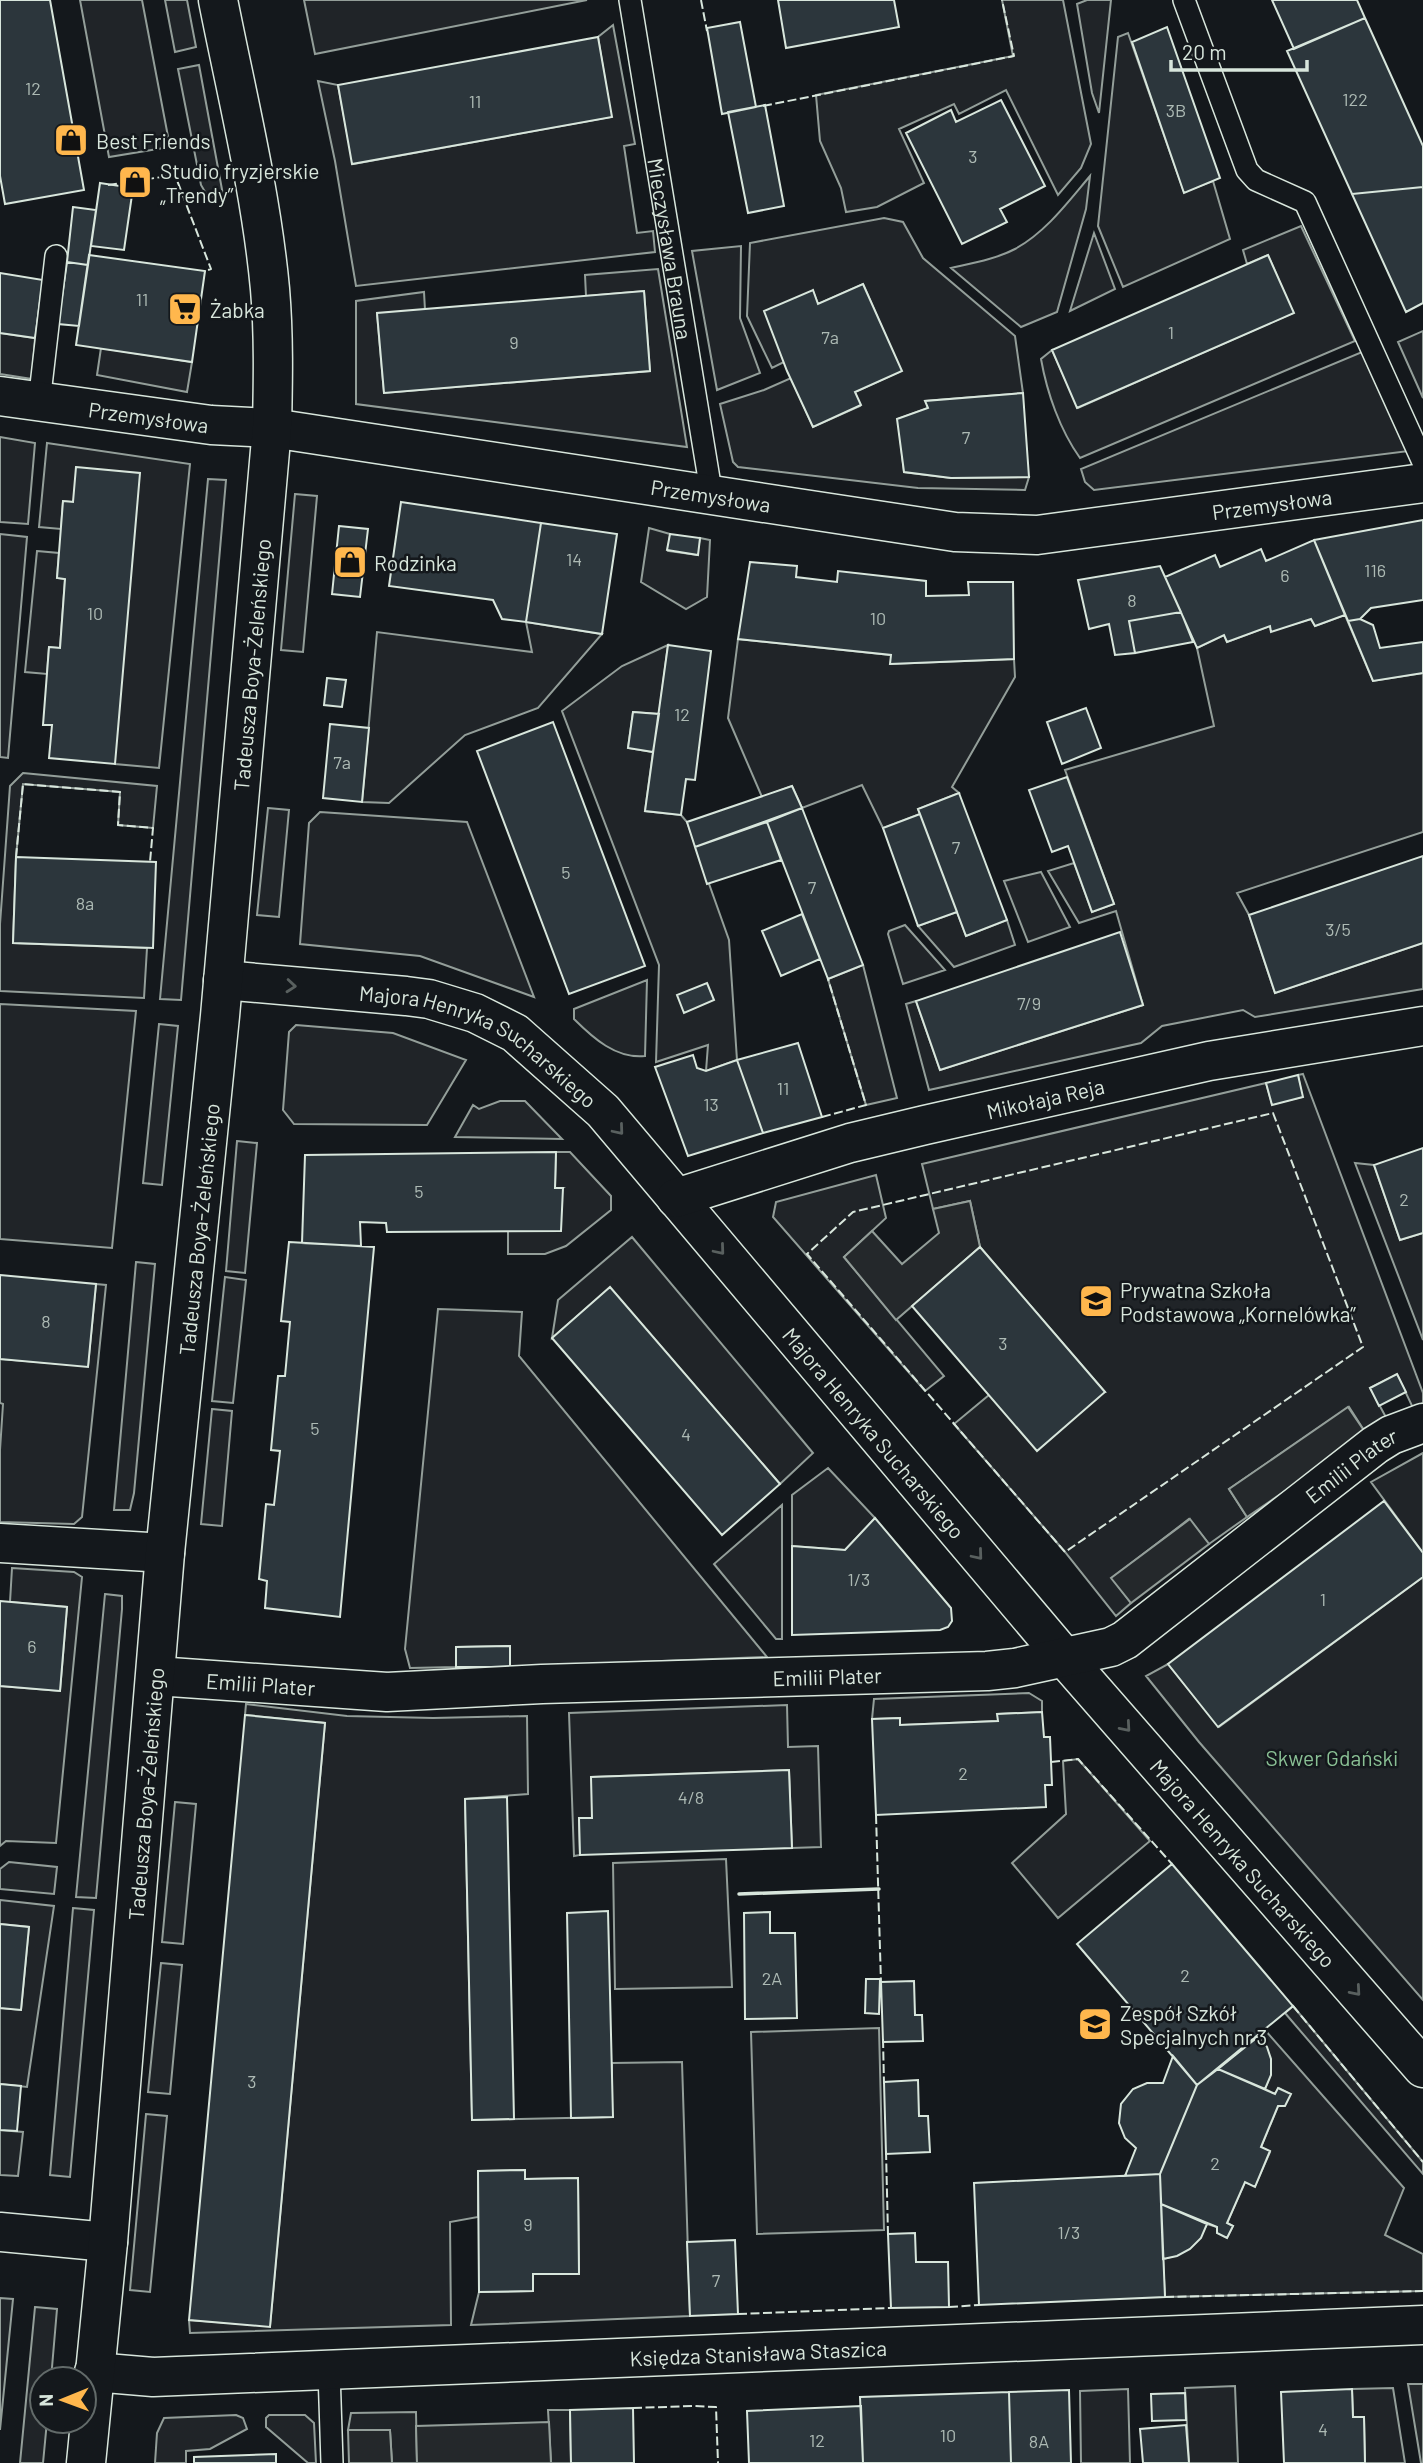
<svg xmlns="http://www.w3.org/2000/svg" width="1423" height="2463" viewBox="0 0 1423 2463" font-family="Barlow,sans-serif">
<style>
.green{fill:#202428;stroke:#939e99;stroke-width:2}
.parking{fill:#24282b;stroke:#939e99;stroke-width:2}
.building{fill:#2c363c;stroke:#d8e6dc;stroke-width:2}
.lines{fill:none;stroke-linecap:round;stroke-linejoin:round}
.lane-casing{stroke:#d8e6dc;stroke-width:24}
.street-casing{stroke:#d8e6dc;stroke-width:41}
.secondary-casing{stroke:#d8e6dc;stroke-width:41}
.lane{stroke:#14181c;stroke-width:21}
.street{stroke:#14181c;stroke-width:38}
.secondary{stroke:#14181c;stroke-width:38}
.fence{stroke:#d8e6dc;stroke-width:2;stroke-dasharray:9 3.5;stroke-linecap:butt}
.wall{stroke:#d8e6dc;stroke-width:3.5}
.oneway{stroke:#59605f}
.labels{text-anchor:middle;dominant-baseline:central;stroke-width:5;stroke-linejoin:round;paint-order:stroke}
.number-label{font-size:18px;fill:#adbab4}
.poi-label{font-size:21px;fill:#d8e6dc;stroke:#14181c;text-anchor:start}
.street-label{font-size:21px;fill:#d8e6dc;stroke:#14181c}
.park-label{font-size:21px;fill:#8ac095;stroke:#14181c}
</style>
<rect width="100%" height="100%" fill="#14181c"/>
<path class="green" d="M80 0H142L170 147 109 157Z
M165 0H187L196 47 175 52Z
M304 0H587L315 54Z
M1002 0H1063L1091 144 1081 168 1058 195 1006 90 959 114 954 104 899 129 924 183 877 207 846 212 841 188 820 141 816 95 1013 56Z
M1087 0H1111L1099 113 1092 93 1077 4Z
M613 25 635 144 624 146 637 233 653 231 655 252 356 286 335 161 318 81 338 85 353 164 611 117 598 37Z
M1128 33 1184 192 1213 181 1230 239 1123 287 1098 226 1118 37Z
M199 65 223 195 208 197 201 185 178 69Z
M1090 176 1086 209 1057 312 1021 327 951 268C973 263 996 259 1015 249 1046 232 1068 202 1090 176Z
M884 218 903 222 923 258 1015 336 1023 393 926 401 928 408 898 419 904 472 951 478 1029 477 1025 490 918 488 738 467 733 462 720 404 764 390 791 378 813 427 860 406 855 392 901 371 863 284 818 304 813 291 784 362 772 368 747 316 750 243Z
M1301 226 1355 341 1080 458C1060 430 1047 393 1041 359L1052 350 1078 408 1293 313 1268 255 1247 264 1243 250Z
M1094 233 1115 289 1070 311Z
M741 246 740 318 760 373 717 390 692 251Z
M658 269 687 447 356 404V301L424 292 425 310 377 314 384 393 650 371 644 291 586 296 585 275Z
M1423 331V398L1398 342Z
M0 333 35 338 32 379 0 374Z
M101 348 192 362 187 392 97 375Z
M1362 352 1409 451 1094 490 1085 482 1081 469Z
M0 437 35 443 28 524 0 522Z
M47 443 190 464 159 768 115 764 73 502 63 501 61 529 39 527Z
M208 479 226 480 181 1000 160 999Z
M295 494 317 496 303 652 281 650Z
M649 528 670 534 668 551 697 555 700 538 710 540 707 597 686 609 641 582Z
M0 534 27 537 8 758 0 757Z
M37 551 59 553 57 578 65 579 60 648 49 647 47 674 25 672Z
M1345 615 1373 681 1423 673V832L1237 893 1249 915 1275 993 1423 943V989L1255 1017 1243 1010 1162 1026 1141 1043 929 1090 906 1004 916 1001 940 1070 1143 1005 1116 911 1079 923 1048 871 1074 863 1092 912 1114 904 1065 770 1214 726 1197 648 1224 635 1227 642 1270 626 1271 631 1311 619 1315 626Z
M526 622 602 634 538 708 465 735 389 803 362 802 377 632 532 652Z
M738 639 891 655V664L1014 659 1015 677 952 787 959 793 918 809 920 814 883 828 862 785 802 808 792 786 762 797 728 718Z
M668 645 659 714 633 712 628 748 653 752 645 811 681 815 687 822 729 940 737 1060 706 1071 708 1045 656 1062 659 965 562 711 622 666Z
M23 773 157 786 153 828 118 825 120 792 23 784 16 857 13 943 147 948 144 998 0 991V924L10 786Z
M268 808 289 810 279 917 257 915Z
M320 812 467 822 534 997 420 956 300 944 309 823Z
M1041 872 1070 927 1028 942 1004 881Z
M957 912 966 936 1007 920 1015 945 954 967 918 926Z
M905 925 945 970 903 984 888 934 889 931Z
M863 965 897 1098 866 1105 828 979Z
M647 980 645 1056C616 1059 593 1038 574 1019V1009Z
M0 1004 136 1011 112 1248 0 1239Z
M159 1024 178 1026 162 1185 143 1183Z
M296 1025 393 1033 466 1060 427 1125 294 1124 283 1110 289 1032Z
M1303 1074 1423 1393V1403L1413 1408 1397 1374 1370 1388 1388 1421 1367 1435 1349 1407 1229 1489 1247 1517 1209 1544 1189 1519 1112 1578 1131 1603 1116 1616 1065 1552 954 1424 989 1395 1105 1392 980 1247 970 1201 933 1209 922 1164 1266 1083 1272 1104 1302 1097 1298 1075Z
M500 1101H525L562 1139 455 1137 473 1105 479 1109Z
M237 1141 257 1143 245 1273 226 1271Z
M556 1152H570L611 1196V1210L566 1246 545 1254H508V1231L563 1188H555Z
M1355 1163 1374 1165 1400 1240 1423 1233V1340Z
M876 1175 886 1218 844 1257 944 1376 925 1391 773 1217 776 1202Z
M632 1237 813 1453 780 1484 610 1288 552 1338 558 1300Z
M136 1262 155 1264 134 1493 130 1510H114Z
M225 1277 246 1280 233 1403 212 1401Z
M96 1284 106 1285 82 1517 74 1524 0 1522V1450L3 1404 0 1403V1359L88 1366Z
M438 1309 522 1312 519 1356 767 1657 510 1667V1646L456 1647V1667L410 1668 405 1649Z
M212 1409 232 1411 222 1526 201 1524Z
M1423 1453V1553L1371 1482Z
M828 1468 875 1518 845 1550 792 1546V1495Z
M782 1505V1639H776L714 1564Z
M12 1568 74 1572 82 1577 56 1843 6 1841 0 1846V1686L60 1691 67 1607 10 1602Z
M1423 1577V2000L1199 1742 1146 1676 1168 1664 1219 1727Z
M105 1594 122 1596V1609L96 1898 76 1897Z
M1029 1693 1042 1701V1712L998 1714V1721L900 1725V1718L872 1719 874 1699Z
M246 1704 347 1716 433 1718 527 1716 528 1794 465 1799 472 2120 612 2117V2063L682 2062 690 2316 471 2325 479 2292 533 2291V2274L579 2273 578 2178 525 2179V2170L478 2171V2217L450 2222 451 2325 190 2333 189 2320 270 2326 325 1723 245 1715Z
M787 1705 788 1747 818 1746 821 1847 792 1848 789 1770 592 1777V1818L579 1819 580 1855 574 1856 569 1713Z
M1078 1759 1150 1841 1058 1918 1012 1863 1066 1814 1063 1761Z
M175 1802 196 1804 183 1944 162 1942Z
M726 1859 732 1987 615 1989 613 1863Z
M9 1862 57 1867 54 1894 0 1889V1869Z
M0 1900 54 1906 27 2087 0 2084V2008L21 2010 29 1927 0 1924Z
M73 1908 94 1910 70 2177 50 2175Z
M161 1963 182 1965 170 2094 148 2092Z
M1293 2006 1423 2162V2174L1285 2013Z
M879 2028 884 2230 757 2234 751 2032Z
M1265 2030 1404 2188 1385 2235 1423 2254V2291L1165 2297 1163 2259C1186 2254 1197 2245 1207 2224L1217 2227V2233L1227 2238 1233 2226 1227 2223 1245 2182 1255 2186 1270 2152 1261 2147 1278 2106 1290 2094 1279 2088 1275 2094 1265 2089C1274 2069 1272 2054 1259 2036Z
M146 2114 167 2116 150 2292 130 2290Z
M0 2130 23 2132 18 2176 0 2175Z
M0 2298 13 2299 0 2430Z
M35 2307 57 2309 51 2379H42V2421H47L43 2463H20Z
M1235 2386 1238 2463H1189L1185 2388Z
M1393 2388 1405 2463H1365L1364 2417H1353L1352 2389Z
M1128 2389 1130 2463H1081L1080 2391Z
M548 2410H570L571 2463H551Z
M416 2412 417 2463H392L390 2431 348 2430 351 2413Z
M236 2415 243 2418 247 2429 210 2449 186 2451V2463H155L157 2433 164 2418Z
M269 2415H305L314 2423 316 2463H308L266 2427V2418Z"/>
<path class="parking" d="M970 1201 980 1247 896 1320 844 1257 872 1231 902 1264 939 1233 933 1209Z
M1348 1407 1367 1435 1247 1517 1229 1489Z
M1190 1519 1209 1544 1131 1603 1111 1578Z
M1408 2384H1423V2463H1421Z
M549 2422 551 2463H417L416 2426Z
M348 2430H390L392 2463H349Z"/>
<path class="building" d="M0 0H50L84 190 5 204 0 176Z
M778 0H894L899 27 786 48Z
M1357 0 1365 18 1294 49 1272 0Z
M1365 18 1423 146V187L1352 194 1287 51Z
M740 22 756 107 722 114 707 28Z
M1167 27 1220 178 1184 193 1132 42Z
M598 37 612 117 352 164 338 85Z
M1001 100 1045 186 1000 209 1007 222 962 244 906 133 951 110 956 122Z
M765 105 784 206 748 213 728 112Z
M100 183 133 188 124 250 91 246Z
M1423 187V303L1406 312 1352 194Z
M73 207 96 210 88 265 67 262Z
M89 255 205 271 192 362 76 345Z
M1268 255 1294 313 1077 408 1052 350Z
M67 262 88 265 79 326 58 324Z
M0 273 43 280 35 338 0 333Z
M863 284 902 371 855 392 861 405 813 427 787 371 764 311 813 290 818 304Z
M644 291 650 371 384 393 377 313Z
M1023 393 1029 477 951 478 904 472 897 419 928 408 925 401Z
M76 467 140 473 115 764 49 758 52 725H43L49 647 60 648 65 579 57 578 63 501 73 502Z
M401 502 541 523 526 622 502 619 493 600 389 586Z
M1423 520V600L1371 608 1360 619 1348 621 1314 540Z
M541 523 617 534 602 634 526 622Z
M339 526 368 529 360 597 332 594Z
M670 534 700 538 698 555 667 550Z
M1314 540 1345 615 1315 626 1311 619 1271 632 1270 626 1227 642 1224 635 1197 648 1165 577 1215 555 1220 567 1261 549 1266 561Z
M750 562 797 566 796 577 837 582 838 571 926 581V596L969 595 968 582H1013L1014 659 890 664 891 655 738 639Z
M1160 566 1181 612 1129 621 1135 653 1115 655 1109 624 1089 629 1078 580Z
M1181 612 1193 642 1135 653 1129 621Z
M1360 619 1373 625 1380 648 1423 642V673L1373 681 1348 621Z
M668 645 711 651 695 780 686 779 681 815 645 811Z
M327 678 346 680 342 707 324 705Z
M1086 708 1101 748 1062 764 1047 722Z
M633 712 659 714 653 752 628 748Z
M553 722 645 966 569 994 477 751Z
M330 724 369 728 362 802 323 798Z
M1067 777 1114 904 1092 912 1068 846 1052 852 1029 790Z
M792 786 802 808 695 847 687 822Z
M959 793 1007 920 966 936 918 809Z
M802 808 863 965 828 979 767 822Z
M920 814 957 912 918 926 883 828Z
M767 822 781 860 707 884 695 847Z
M1423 856V943L1275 993 1249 915Z
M16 857 156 862 153 948 13 943Z
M802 914 820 959 781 976 762 931Z
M1120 932 1143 1005 940 1070 916 1001Z
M707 983 714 1000 684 1013 677 995Z
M798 1043 822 1117 763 1133 737 1060Z
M693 1055 697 1068 706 1071 737 1060 763 1133 688 1156 655 1067Z
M1298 1075 1303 1097 1272 1105 1266 1083Z
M1423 1148V1233L1400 1240 1374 1165Z
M556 1152 555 1188H563L561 1231 387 1232 386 1223 360 1222 361 1246 302 1243 305 1155Z
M289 1242 374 1247 340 1617 265 1608 267 1581 259 1579 266 1504 274 1505 280 1451 271 1450 278 1376H285L290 1322 281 1321Z
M980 1247 1105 1392 1037 1451 912 1306Z
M0 1275 96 1284 88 1367 0 1359Z
M610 1287 780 1484 722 1535 552 1338Z
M1397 1374 1406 1392 1379 1406 1370 1388Z
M1384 1501 1423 1553V1577L1218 1727 1168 1664Z
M875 1518 951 1608 952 1621 948 1627 940 1630 792 1635V1546L845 1550Z
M0 1601 67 1607 60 1691 0 1686Z
M510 1646V1667H456V1647Z
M1042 1712 1044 1737H1050L1052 1785H1045L1046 1807 876 1815 872 1719 900 1718V1725L998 1721 997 1714Z
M245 1715 325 1723 270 2327 189 2320Z
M789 1770 792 1848 580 1855 579 1818H592L591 1777Z
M507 1797 514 2119 472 2120 465 1799Z
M1172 1864 1293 2006 1197 2085 1077 1944Z
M608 1911 613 2117 571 2118 567 1913Z
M770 1912V1933H795L797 2018 745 2019 744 1913Z
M0 1924 29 1927 21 2010 0 2008Z
M866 1979H880L879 2014 865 2013Z
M914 1981 915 2015H922L923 2041 883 2042 881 1982Z
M1259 2036 1267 2047 1271 2059V2075L1265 2089 1218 2069Z
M1173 2056 1197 2085 1160 2174 1125 2176 1136 2148 1125 2138 1119 2123 1121 2104 1133 2089 1147 2083H1163Z
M1218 2069 1275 2094 1278 2088 1291 2094 1285 2106H1278L1261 2147 1270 2151 1255 2187 1245 2182 1227 2223 1233 2226 1227 2238 1217 2233V2227L1161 2204 1160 2174 1197 2085Z
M918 2080 919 2116H928L930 2152 886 2154 884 2082Z
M0 2084 21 2086 17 2131 0 2130Z
M525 2170V2179L578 2178 579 2274H533V2291L479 2292 478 2171Z
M1160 2174 1165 2297 979 2305 974 2183Z
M1161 2204 1207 2224 1201 2238 1190 2249 1177 2256 1163 2259Z
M915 2233 916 2262H948L949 2307 891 2308 888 2234Z
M735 2240 738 2314 690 2316 687 2242Z
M1352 2389 1353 2417H1364L1365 2463H1284L1281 2392Z
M1069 2390 1071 2463H1011L1009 2392Z
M1009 2392 1011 2463H863L860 2397Z
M1185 2393 1186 2420 1152 2421 1151 2394Z
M861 2406 863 2463H749L747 2411Z
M633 2408 634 2463H571L570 2410Z
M1186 2425 1189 2463H1143L1140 2429Z
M276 2454V2463H194V2457Z"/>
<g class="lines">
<g class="lane-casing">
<g id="lane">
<path id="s1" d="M630 0 712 497"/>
<path d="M1184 0 1247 170 1256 180 1305 202 1423 462"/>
<path d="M39 403 56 256"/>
<path d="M329 2371 332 2463"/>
</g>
</g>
<g class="street-casing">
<g id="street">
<path id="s2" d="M0 396 211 425 272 428 955 532 1037 535 1423 483"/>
<path id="s3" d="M223 980 406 996 429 999 475 1013 515 1033 603 1111 1064 1657 1423 2068"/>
<path id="s4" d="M676 1198 850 1143 925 1125 1209 1061 1423 1026"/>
<path d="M0 1543 165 1553"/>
<path id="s5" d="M156 1676 387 1692 542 1684 987 1671 1015 1668 1111 1647 1125 1640 1375 1445 1391 1435 1423 1423"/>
<path d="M0 2232 108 2242"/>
<path id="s6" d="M94 2372 153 2377 1423 2325"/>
</g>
</g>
<g class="secondary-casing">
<g id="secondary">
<path id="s7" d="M86 2463 108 2242 165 1553 220 1016 272 428C273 381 274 336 270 289 261 192 237 96 218 0"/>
</g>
</g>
<use href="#lane" class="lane"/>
<use href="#street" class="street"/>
<use href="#secondary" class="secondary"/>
<path class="fence" d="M701 0 707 31
M763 106 1014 56 1002 0
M108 185 175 175 211 269 205 271
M16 857 23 784 120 792 118 825 153 828 150 862
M1273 1113 1363 1347 1065 1552 807 1254 853 1212Z
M822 1117 866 1105 828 979
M1051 1762 1078 1759 1172 1864
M876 1815 881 1983
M1293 2006 1423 2162
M883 2039 884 2084
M886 2151 888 2234
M1165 2297 1423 2291
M949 2307 979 2305
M738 2314 891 2308
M633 2408 694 2406 716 2407 718 2463"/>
<path class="wall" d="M739 1894 879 1889"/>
</g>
<defs><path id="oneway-chevron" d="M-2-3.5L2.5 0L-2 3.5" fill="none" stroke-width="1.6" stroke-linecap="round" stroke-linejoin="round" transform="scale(1.75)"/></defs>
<g class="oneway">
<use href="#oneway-chevron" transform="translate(291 986) rotate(5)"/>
<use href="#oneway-chevron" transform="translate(619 1130) rotate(50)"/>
<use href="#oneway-chevron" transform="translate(720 1250) rotate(50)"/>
<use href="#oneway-chevron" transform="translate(978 1555) rotate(50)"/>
<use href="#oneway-chevron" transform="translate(1126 1727) rotate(49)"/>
<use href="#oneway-chevron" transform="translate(1356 1991) rotate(49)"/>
</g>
<defs>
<g id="shop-square" transform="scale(1.75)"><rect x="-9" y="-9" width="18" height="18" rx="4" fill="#ffb74d" stroke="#14181c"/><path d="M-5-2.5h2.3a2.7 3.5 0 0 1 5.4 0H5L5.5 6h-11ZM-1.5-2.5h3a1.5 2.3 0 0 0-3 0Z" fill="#111"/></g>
<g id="supermarket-square" transform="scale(1.75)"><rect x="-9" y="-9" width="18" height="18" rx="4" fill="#ffb74d" stroke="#14181c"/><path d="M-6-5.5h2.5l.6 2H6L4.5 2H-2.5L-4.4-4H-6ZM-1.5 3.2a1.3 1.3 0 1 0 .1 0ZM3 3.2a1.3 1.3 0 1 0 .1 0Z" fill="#111"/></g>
<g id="school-square" transform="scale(1.75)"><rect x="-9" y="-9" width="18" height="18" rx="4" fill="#ffb74d" stroke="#14181c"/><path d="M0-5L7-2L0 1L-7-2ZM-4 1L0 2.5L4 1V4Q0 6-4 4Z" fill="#111"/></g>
</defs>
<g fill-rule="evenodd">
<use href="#shop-square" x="71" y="140"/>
<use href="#shop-square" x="135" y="182"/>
<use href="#supermarket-square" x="185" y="309"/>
<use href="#shop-square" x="350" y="562"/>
<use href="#school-square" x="1096" y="1301"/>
<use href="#school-square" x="1095" y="2024"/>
</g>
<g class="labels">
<g class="number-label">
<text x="33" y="88">12</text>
<text x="1355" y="99">122</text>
<text x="475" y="101">11</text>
<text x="1176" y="110">3B</text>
<text x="973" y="156">3</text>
<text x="142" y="299">11</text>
<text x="1171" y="332">1</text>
<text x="830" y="337">7a</text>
<text x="514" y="342">9</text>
<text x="966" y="437">7</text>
<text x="574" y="559">14</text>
<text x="1375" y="570">116</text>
<text x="1285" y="575">6</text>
<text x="1132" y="600">8</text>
<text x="95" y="613">10</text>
<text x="878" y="618">10</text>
<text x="682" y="714">12</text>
<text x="342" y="762">7a</text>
<text x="956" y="847">7</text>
<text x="566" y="872">5</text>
<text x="812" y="887">7</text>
<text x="85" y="903">8a</text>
<text x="1338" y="929">3/5</text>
<text x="1029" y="1003">7/9</text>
<text x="783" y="1088">11</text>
<text x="711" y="1104">13</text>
<text x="419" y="1191">5</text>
<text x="1404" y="1199">2</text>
<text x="46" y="1321">8</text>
<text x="1003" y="1343">3</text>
<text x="315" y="1428">5</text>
<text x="686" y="1434">4</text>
<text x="859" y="1579">1/3</text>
<text x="1323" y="1599">1</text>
<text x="32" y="1646">6</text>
<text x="963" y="1773">2</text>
<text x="691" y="1797">4/8</text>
<text x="1185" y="1975">2</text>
<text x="772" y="1978">2A</text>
<text x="252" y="2081">3</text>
<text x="1215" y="2163">2</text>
<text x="528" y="2224">9</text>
<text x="1069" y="2232">1/3</text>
<text x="716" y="2280">7</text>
<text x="1323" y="2429">4</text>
<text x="948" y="2435">10</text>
<text x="817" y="2440">12</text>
<text x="1039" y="2441">8A</text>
</g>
<g class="poi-label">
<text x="96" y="140">Best Friends</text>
<text x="160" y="170">Studio fryzjerskie<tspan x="160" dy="24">„Trendy”</tspan></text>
<text x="210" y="309">Żabka</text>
<text x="374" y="562">Rodzinka</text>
<text x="1120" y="1289">Prywatna Szkoła<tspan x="1120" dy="24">Podstawowa „Kornelówka”</tspan></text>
<text x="1120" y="2012">Zespół Szkół<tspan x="1120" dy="24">Specjalnych nr 3</tspan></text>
</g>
<g class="street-label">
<text stroke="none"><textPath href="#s1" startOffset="252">Mieczysława Brauna</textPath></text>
<text stroke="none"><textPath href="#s2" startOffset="150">Przemysłowa</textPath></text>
<text stroke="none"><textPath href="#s2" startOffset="718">Przemysłowa</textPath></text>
<text stroke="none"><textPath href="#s2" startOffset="1284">Przemysłowa</textPath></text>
<text stroke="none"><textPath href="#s7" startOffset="1806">Tadeusza Boya-Żeleńskiego</textPath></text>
<text stroke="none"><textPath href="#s3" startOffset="271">Majora Henryka Sucharskiego</textPath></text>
<text stroke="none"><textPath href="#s4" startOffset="383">Mikołaja Reja</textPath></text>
<text stroke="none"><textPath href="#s7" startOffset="1239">Tadeusza Boya-Żeleńskiego</textPath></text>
<text stroke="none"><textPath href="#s3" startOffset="838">Majora Henryka Sucharskiego</textPath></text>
<text stroke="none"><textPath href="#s5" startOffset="1260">Emilii Plater</textPath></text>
<text stroke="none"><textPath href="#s5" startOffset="672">Emilii Plater</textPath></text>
<text stroke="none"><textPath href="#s5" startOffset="105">Emilii Plater</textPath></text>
<text stroke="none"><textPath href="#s7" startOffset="672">Tadeusza Boya-Żeleńskiego</textPath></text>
<text stroke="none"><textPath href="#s3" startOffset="1405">Majora Henryka Sucharskiego</textPath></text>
<text stroke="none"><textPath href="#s6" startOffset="665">Księdza Stanisława Staszica</textPath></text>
</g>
<g class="park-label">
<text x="1332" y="1757">Skwer Gdański</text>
</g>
</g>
<g transform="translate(63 2400) rotate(269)"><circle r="33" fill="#14181c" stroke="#626a69" stroke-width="2"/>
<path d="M0-5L12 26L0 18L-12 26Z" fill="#ffb74d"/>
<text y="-10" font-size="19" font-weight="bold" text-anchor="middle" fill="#d8e6dc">N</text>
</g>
<path d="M1171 60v10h136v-10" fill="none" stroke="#d8e6dc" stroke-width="3.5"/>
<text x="1182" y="60" font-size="21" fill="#d8e6dc" stroke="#14181c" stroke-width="5" paint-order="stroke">20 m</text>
</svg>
